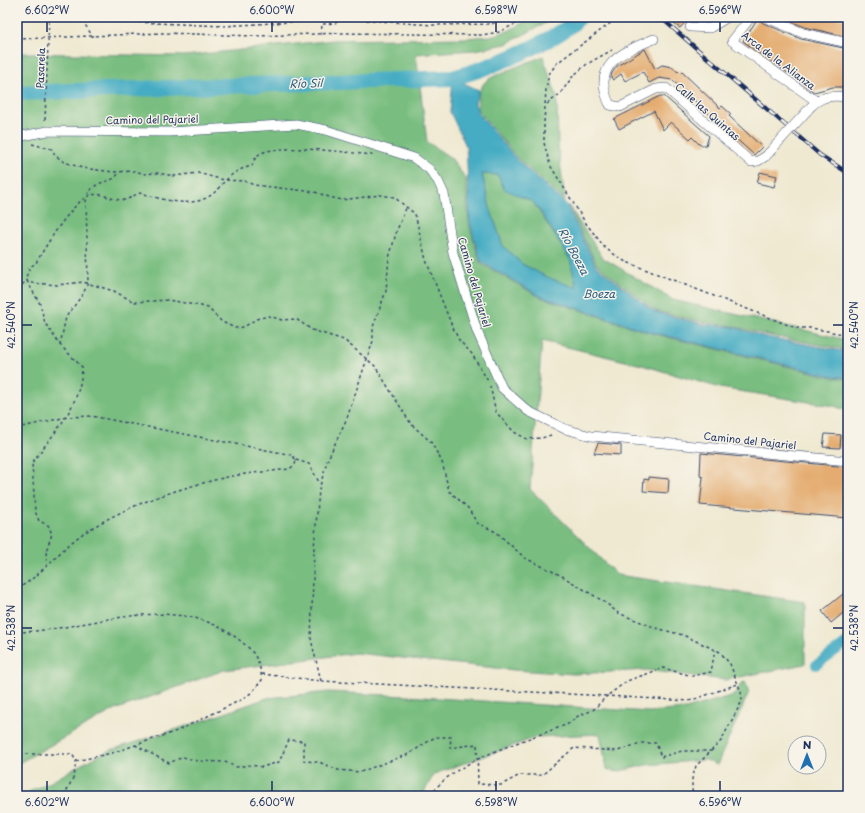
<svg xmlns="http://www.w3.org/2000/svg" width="865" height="813" viewBox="0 0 865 813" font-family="'Playpen Sans',sans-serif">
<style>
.forest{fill:#79be80;stroke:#4a766f}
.water{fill:#44acc3;stroke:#306e90;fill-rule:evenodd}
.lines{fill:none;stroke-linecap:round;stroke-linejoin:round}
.canal{stroke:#44acc3;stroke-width:10}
.river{stroke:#44acc3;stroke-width:16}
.building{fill:#e4ac6f}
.minor-casing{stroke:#3b4b6f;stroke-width:10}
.path{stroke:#3b4b6f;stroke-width:1.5;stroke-dasharray:3 3;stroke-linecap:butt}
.minor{stroke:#fff;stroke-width:9}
.rail-casing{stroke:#1b2f5e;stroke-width:4}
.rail{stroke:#f7f3e8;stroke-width:2.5;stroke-dasharray:8;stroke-linecap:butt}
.minor-bridge-casing{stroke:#3b4b6f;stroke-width:10;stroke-linecap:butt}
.path-bridge{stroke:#3b4b6f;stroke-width:1.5;stroke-dasharray:3 3;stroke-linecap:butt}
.minor-bridge{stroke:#fff;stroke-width:9}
.ticks{fill:none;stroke:#1b2f5e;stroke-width:1.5}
.labels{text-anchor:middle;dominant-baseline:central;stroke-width:3;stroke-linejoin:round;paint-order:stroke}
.street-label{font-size:10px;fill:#1b2f5e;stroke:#f7f3e8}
.water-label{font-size:11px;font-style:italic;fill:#295b81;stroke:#f7f3e8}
.neatline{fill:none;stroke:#1b2f5e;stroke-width:1.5}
.ticks-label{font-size:10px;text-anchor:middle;fill:#1b2f5e}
</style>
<rect width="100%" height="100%" fill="#f7f3e8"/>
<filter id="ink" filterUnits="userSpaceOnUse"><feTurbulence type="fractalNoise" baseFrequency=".025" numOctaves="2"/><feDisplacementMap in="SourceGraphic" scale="8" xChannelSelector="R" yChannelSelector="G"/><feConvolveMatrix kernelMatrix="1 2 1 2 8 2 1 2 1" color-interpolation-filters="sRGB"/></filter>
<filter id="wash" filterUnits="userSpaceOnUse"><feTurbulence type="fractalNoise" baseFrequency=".012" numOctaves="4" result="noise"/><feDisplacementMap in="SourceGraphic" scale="16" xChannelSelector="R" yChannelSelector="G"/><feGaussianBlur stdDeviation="0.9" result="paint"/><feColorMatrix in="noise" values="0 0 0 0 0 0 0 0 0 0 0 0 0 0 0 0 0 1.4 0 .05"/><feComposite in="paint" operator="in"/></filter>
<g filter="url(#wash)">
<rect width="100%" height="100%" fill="#efe9d1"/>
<path class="forest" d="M533 17H557L506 44 475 50 416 54 427 142 451 158 466 179 469 224 480 263 540 297 647 332 827 376 848 379V411L834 406 720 388 642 365 542 341 530 489 617 575 805 602V664L725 680 646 670 574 674 514 670 356 653 224 670 112 711 17 764V53L184 56 334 40 465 38 490 36 508 31Z
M543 56 557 97 558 146 565 201 519 160 479 112C476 103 478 89 486 81 493 75 532 61 543 56Z
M482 174 498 175 522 196 533 202 570 259 577 289 547 277 522 264 503 246 490 208Z
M568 205 603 258 673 300 843 339 848 342V350L767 335 733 326 702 322 656 311 597 265Z
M745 682 749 692 717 765 706 760 646 765 616 772 607 769 600 734 537 737 434 774 422 796H19L51 782 82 764 108 751 205 720 267 698 329 692 407 696 650 712 686 709 734 695 742 683Z"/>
<path class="water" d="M453 78 479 90 475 103 478 113 518 161 566 204 596 266 655 312 702 324 733 327 766 337 848 352V378L828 375 647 331 540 296 481 262 470 223 466 146 450 112ZM482 174 498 175 504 189 533 202 542 214 570 259 577 288 547 277 522 264 503 246 490 208Z"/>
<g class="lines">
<path class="canal" d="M816 665 848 642"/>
<path class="river" d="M17 93 453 78C487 68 516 57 547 40 559 34 571 27 579 17"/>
</g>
<g id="blocks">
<path class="building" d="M680 17H690L680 28 674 24Z
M791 17H831L848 20V37L805 27 790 21Z
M758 18 763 23 801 39 848 49V87H833L814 92 743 41Z
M645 49 655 69 662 65 672 67 678 72 680 70 720 108 722 106 731 114 729 116 762 147 754 155 672 80 659 78 649 83 643 72 625 81 621 74 613 80 611 77 612 73 617 66Z
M660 96H664L709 136 706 145H700L692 137 690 139 671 122 663 130 654 111 619 129 614 119Z
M760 172 777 176 774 187 757 183Z
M825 434 841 435 840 448 823 447Z
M598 443 621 445V455L594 453Z
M701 453 848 467V518L700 505 703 477 700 476Z
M649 477 669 479 668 493 643 491 644 479 649 480Z
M848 590V609L831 623 822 611Z"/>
</g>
</g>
<g filter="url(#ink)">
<use href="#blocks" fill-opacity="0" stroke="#3b4b6f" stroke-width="1"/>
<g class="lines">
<g class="minor-casing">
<path id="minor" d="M751 17 732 41 816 101
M765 17 803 33 848 43
M690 27 710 28 728 17
M654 39C622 52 590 65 610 105L620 107 656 89 666 88 751 162 758 161 766 156
M807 111C819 96 829 95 848 97
M17 137 48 131 169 132 296 124 326 130 414 158 429 169 438 181 444 194 453 253 477 331 502 388 528 411 565 429 591 436 848 461
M847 796 848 795"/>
</g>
<path class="path" d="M91 17 84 23 93 37
M122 17 135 22 223 26 306 21 326 17 432 25 492 24 505 17
M181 17 255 19 273 17
M401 17H403
M621 17 616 19 557 63 549 74 546 89 544 123V143L550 165 585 222 605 248 624 261 796 328H811L848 335
M321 35 322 24 335 23 342 19
M17 39 163 33 256 36 344 33 482 35 499 32 529 17
M547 104 560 94 573 76 587 64 612 50
M32 144 52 149 55 155 64 162 82 168 114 172 135 171 145 174 157 173 174 176 198 173 224 180 244 181 254 185 315 192 329 197 342 200 380 195 394 197 415 214 426 260 452 326 459 340 472 354 488 381
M373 155C350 153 275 142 258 155 255 157 253 163 252 166 236 169 227 178 217 190 198 211 163 200 141 193 135 194 130 199 124 200 113 201 103 192 91 195 73 200 45 247 36 263L30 267 26 277 27 281 32 283 57 285 83 282 114 291 134 302 168 300 201 306 208 308 222 322 235 328 244 327 256 319 269 316 282 320 296 319 312 330 344 340 375 366 411 424 431 442 442 462 449 491 468 508 477 523 496 532 525 558 562 576 606 603 618 613 656 628 683 635 720 652 730 664 741 692 742 701 721 741 696 766 692 779V790L695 796
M90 195 88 193C100 177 113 185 119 172
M17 288 27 281 40 304 45 323 60 345 82 367C81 407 54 432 32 463L35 511 39 521 48 525 52 534 46 551 47 565
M60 345 66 317 83 294 88 283 86 198
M490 386 496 412 514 432 527 439 542 438 554 434
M17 428 67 417 91 416 292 455 296 460 295 465 289 469C267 472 244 473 223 478 176 489 128 505 87 531 61 547 44 574 17 589
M296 460 309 464 320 484
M17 632C88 631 169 590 234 636 253 650 259 656 262 680L252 692 243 699 177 731 112 753 76 761 72 754H17
M262 674 321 681 607 696 627 681 663 668 692 676 711 672 715 650
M321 681 311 639 314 548 319 490 327 461 347 418 373 341V327L386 291 389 258 397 230 407 206
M135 745 169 763 183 757 198 761 225 762 236 767 251 765 262 767 279 762 289 740 304 741V761L319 762 338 770 360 772 409 754 435 737H451L450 748 477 744 478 784 501 785 520 775H542L574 748 618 751 640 743H656L661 757 682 751H712
M64 796 74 776 76 761
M431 796C449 761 531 739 568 724L578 716 593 710 607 696 689 701 738 684"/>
<use href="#minor" class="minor"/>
<g class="rail-casing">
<path id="rail" d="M660 17 820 155 848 173"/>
</g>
<use href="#rail" class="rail"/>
<g class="minor-bridge-casing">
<path id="minor-bridge" d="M766 156 807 111"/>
</g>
<path class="path-bridge" d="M45 120 49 17"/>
<use href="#minor-bridge" class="minor-bridge"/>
</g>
</g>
<path class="ticks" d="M47 22V32M272 22V32M496 22V32M720 22V32M22 325H32M833 325H843M22 628H32M833 628H843M47 781V791M272 781V791M496 781V791M720 781V791"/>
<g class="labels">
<g class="street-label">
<text transform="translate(779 60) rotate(37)">Arca de la Alianza</text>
<text transform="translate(40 68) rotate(-88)">Pasarela</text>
<text transform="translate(708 111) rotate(41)">Calle las Quintas</text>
<text transform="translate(152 119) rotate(-1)">Camino del Pajariel</text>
<text transform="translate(475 282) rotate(74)">Camino del Pajariel</text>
<text transform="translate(750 440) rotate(6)">Camino del Pajariel</text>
</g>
<g class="water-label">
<text transform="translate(306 83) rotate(-2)">Río Sil</text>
<text transform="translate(574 251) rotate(62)">Río Boeza</text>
<text x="599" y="293">Boeza</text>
</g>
</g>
<rect width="865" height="813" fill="none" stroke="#f7f3e8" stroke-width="44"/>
<g transform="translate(807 755)"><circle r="19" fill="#f7f3e8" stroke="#9fa5b1"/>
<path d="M0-3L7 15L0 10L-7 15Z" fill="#1f6fb2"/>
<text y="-6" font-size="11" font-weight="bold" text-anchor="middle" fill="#1b2f5e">N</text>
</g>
<rect x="22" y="22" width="821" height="769" class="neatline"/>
<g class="ticks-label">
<text x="47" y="14">6.602°W</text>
<text x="272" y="14">6.600°W</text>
<text x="496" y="14">6.598°W</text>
<text x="720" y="14">6.596°W</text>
<text transform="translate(11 325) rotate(-90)" y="4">42.540°N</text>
<text transform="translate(854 325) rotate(-90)" y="4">42.540°N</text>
<text transform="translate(11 628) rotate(-90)" y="4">42.538°N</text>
<text transform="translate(854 628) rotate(-90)" y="4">42.538°N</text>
<text x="47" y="806">6.602°W</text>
<text x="272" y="806">6.600°W</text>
<text x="496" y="806">6.598°W</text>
<text x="720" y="806">6.596°W</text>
</g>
</svg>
